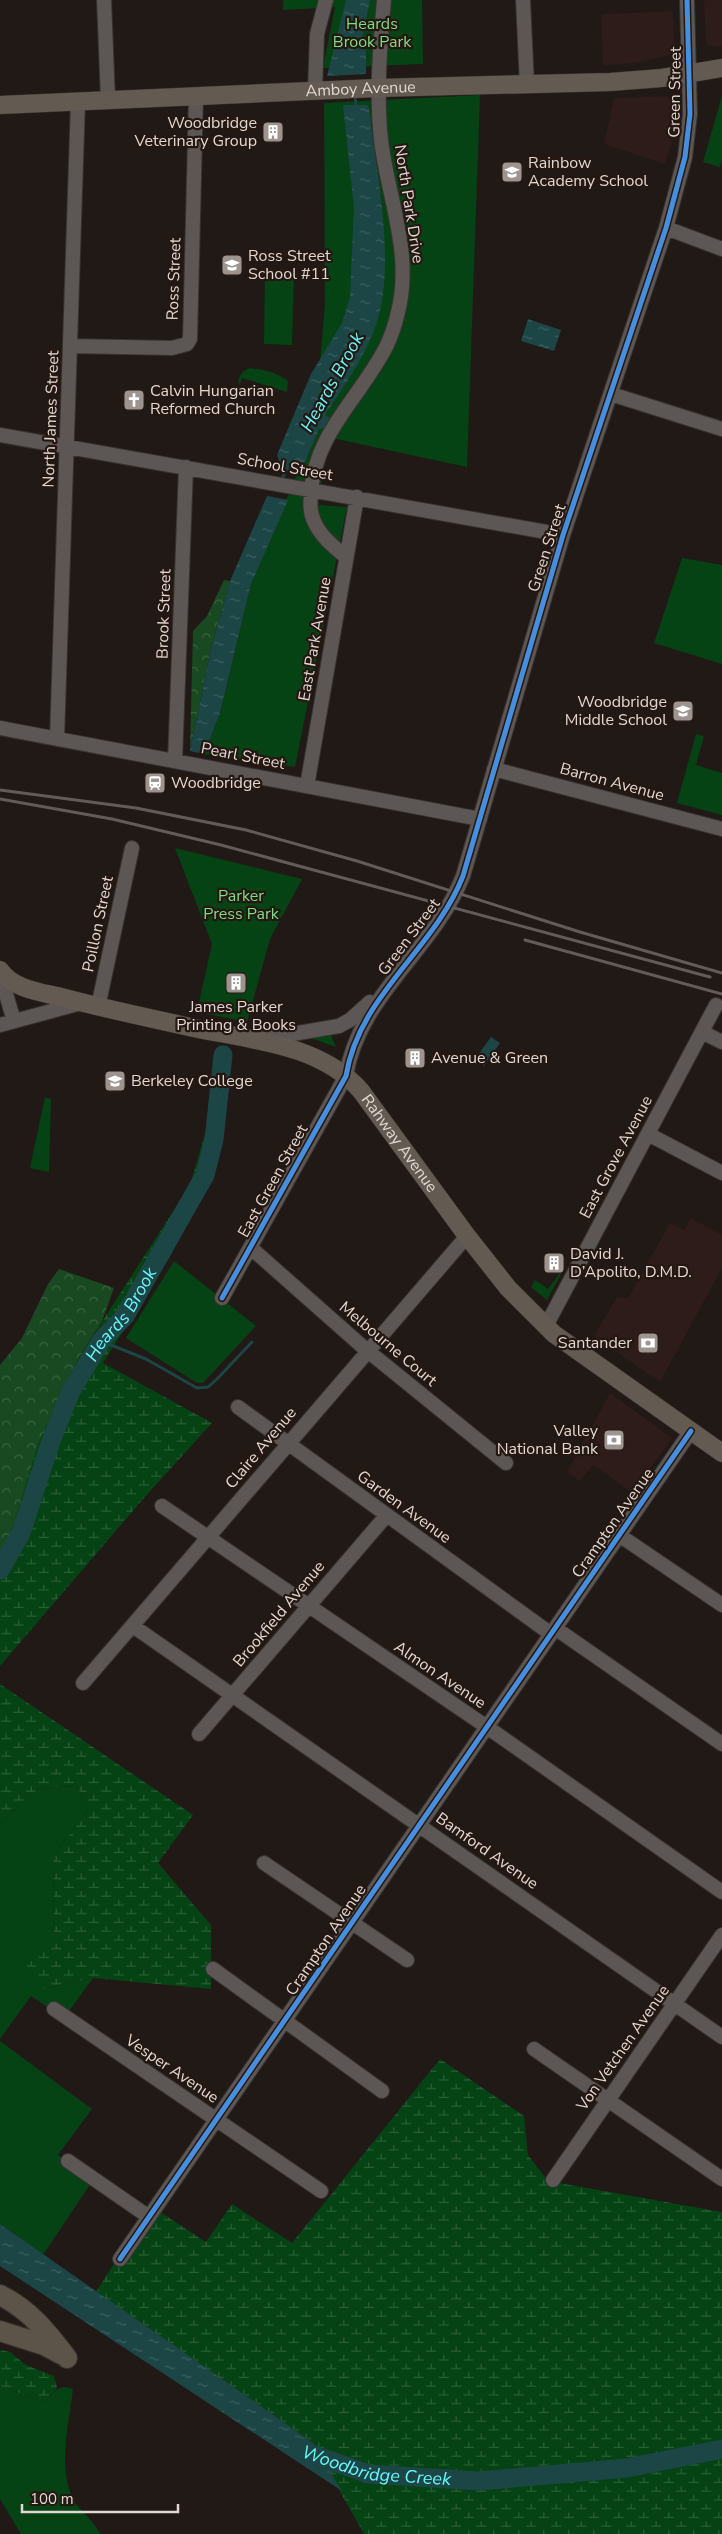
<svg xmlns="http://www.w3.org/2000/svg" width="722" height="2534" viewBox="0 0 722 2534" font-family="'Nunito Sans',sans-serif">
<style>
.commercial{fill:#2d1c19}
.green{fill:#064314}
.forest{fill:url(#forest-crowns)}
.wetland{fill:url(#wetland-marsh)}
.water{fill:url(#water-ripples)}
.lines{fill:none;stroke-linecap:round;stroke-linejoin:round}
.stream{stroke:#1c4545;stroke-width:3}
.river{stroke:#1c4545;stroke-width:19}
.minor-casing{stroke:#383330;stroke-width:16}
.major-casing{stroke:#383330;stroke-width:19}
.highway-casing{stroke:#383330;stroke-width:22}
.minor{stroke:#5c5654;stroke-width:14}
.major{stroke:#635b52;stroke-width:18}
.highway{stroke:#5c5448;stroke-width:20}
.rail{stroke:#615b59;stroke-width:3}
.cycleway-casing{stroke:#251711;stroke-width:8}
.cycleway{stroke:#468fdf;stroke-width:5}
.labels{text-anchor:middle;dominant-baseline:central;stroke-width:4.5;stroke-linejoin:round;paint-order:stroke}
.park-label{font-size:16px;fill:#7dde86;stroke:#251711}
.street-label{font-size:16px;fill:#e1d7d2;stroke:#251711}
.poi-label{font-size:16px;fill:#e1d7d2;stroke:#251711;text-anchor:start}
.water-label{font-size:18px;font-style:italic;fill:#68f6fb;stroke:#251711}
</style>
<defs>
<pattern id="forest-crowns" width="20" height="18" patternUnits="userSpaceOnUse" patternTransform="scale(1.25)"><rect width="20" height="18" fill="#194920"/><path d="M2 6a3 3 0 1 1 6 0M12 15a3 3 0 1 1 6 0" fill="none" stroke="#3a6240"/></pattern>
<pattern id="wetland-marsh" width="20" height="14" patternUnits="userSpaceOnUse" patternTransform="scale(1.25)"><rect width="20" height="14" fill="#064314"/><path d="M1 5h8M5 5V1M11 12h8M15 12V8" fill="none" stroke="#2a5d35"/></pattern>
<pattern id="water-ripples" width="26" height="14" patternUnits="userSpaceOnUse" patternTransform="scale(1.25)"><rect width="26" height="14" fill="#1c4545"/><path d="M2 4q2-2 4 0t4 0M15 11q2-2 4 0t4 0" fill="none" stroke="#3d5f5f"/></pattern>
</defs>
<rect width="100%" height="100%" fill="#201916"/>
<path class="commercial" d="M704 0H722V47L706 45Z
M673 11 675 54 642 62 603 66 601 14Z
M667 96 676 101V106L671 145 665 164 604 144 614 98Z
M691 1218 722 1235V1268L660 1382 594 1336 617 1297 628 1298 670 1223 684 1230Z
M610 1393 672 1438 633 1493 593 1465 580 1481 567 1472Z"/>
<path class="green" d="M283 0H422L423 64 323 68 335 7 283 10Z
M480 95 467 467 332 438 325 458 318 505 347 507 295 767 204 754 220 713 251 584 314 434 325 303 324 103Z
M722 96V159L720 167 703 162Z
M265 274 294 275 292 345 264 344Z
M250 368C264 370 276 372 288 381L287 392 242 378 239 386C237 377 242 371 250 368Z
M682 558 722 565V664L654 643Z
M696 734 704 736 696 765 722 773V815L677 803Z
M175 848 302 879 270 939 247 1022 197 1012 212 944Z
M331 1035 336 1047 308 1037Z
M45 1097 51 1099 49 1172 30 1168Z
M174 1261 256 1326 203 1383H197L126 1338Z
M566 1265 547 1300 531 1287 535 1280 548 1289Z
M77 1786 88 1810 53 1856 54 1938 42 1989 93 1978 64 2018 31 1996 0 2039V1823L39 1788Z
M0 2041 92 2109 58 2155 93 2180 43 2255 0 2224Z
M0 2386 44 2402C53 2393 59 2383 73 2389 69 2423 58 2465 72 2497 77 2509 93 2519 100 2534H21L0 2499Z"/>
<path class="forest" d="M224 580 230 581 210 653 190 751 193 631 207 616Z
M59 1269 114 1288 102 1321 78 1359 8 1542 0 1553V1365L22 1338 48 1284Z"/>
<path class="wetland" d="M215 1053 231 1057 218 1159 171 1255 103 1363 212 1423 144 1498 0 1666V1553L8 1542 39 1441 78 1359 190 1185 207 1127Z
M0 1684 193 1815 158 1863 211 1925V1989L93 1978 42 1989 26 1965 54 1938 53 1856 88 1810 77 1786 39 1788 0 1823Z
M440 2059 524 2116 528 2155 548 2181 722 2212V2534H364L312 2442 96 2292 151 2206 206 2242 232 2204 292 2243Z
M0 2350 10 2352 26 2365 54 2376 57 2388 44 2402 0 2386Z"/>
<path class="water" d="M346 0H370L361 43 366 51V74L327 76Z
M343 105H367L369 108C376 174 399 271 373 333 361 363 342 389 325 415L330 418 325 428 319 429 300 473 276 469 279 461 277 455 311 374 342 323 350 297 354 208Z
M528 319 561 330 554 351 521 341Z
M267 496 288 500 251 584 220 713 204 754 190 751 210 653 230 581Z
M491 1037 500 1043 484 1066 475 1059Z
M0 2224 312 2442 342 2491 0 2266Z"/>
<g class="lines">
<path class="stream" d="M355 94 356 108
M281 481 287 468
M101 1341 146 1359 197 1388 208 1387 217 1379 252 1342"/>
<g class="river">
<path id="s1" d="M0 1570 21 1533 51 1441 71 1391 101 1341 125 1316 205 1175 214 1140 223 1055"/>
<path id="s2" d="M301 2448 311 2454 369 2474 479 2481 627 2468 722 2449"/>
</g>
<g class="minor-casing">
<path id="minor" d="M104 0 108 100
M523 0 527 85
M315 91 317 34 326 0
M666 228 722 249
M70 346 172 348 187 344 190 339 196 97
M611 394 722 429
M0 435 563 535
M346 557C334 547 320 536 314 521 310 513 310 503 311 495 313 434 362 396 387 345 391 336 395 325 397 316 414 256 388 199 381 140 376 93 380 47 384 0
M0 728 480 819
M57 739 78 101
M175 761 186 467
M494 769 722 829
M307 786 357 497
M0 974 14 1021
M98 1007 132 848
M0 1025 81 1003
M702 1032 722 1042
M263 1039 339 1026 350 1020 370 1002
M648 1134 722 1173
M251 1248 363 1347 506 1463
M222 1298 346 1076C359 995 434 950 463 876L563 535 666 228 685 157 690 114 687 0
M546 1326 716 1005
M238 1407 551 1634
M162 1506 487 1727 722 1892
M619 1535 722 1605
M133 1626 722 2037
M555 1628 722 1744
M83 1683 467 1236
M199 1734 386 1516
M264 1863 407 1960
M213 1969 382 2091
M54 2009 321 2191
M534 2049 722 2179
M68 2161 149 2217
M553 2180 722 1935
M120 2259 691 1431"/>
</g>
<g class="major-casing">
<g id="major">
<path id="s3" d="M0 105 377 88 610 82 662 78 722 68"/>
<path id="s4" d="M0 970C13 989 40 992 61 997 105 1009 150 1018 194 1028 250 1040 321 1044 361 1091L467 1236 508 1288 554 1334 722 1453"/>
</g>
</g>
<g class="highway-casing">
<path id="highway" d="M0 2295C30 2310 47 2332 67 2358
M0 2331 44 2345 61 2354"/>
</g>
<use href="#minor" class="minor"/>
<use href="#major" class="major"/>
<use href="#highway" class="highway"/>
<path class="rail" d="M0 790 136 808 246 830 357 861 580 932 722 973
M0 799 112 819 221 845 710 977
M525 940 722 994"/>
<g class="cycleway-casing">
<path id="cycleway" d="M222 1298 346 1076C359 995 434 950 463 876L563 535 666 228 685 157 690 114 687 0
M120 2259 691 1431"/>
</g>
<use href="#cycleway" class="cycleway"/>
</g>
<defs>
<g id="building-square" transform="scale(1.125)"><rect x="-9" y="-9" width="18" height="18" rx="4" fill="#9d9490" stroke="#251711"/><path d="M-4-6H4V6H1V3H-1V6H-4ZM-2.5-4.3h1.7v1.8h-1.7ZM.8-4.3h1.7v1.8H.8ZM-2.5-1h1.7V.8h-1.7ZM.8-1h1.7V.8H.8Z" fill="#fff"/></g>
<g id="school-square" transform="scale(1.125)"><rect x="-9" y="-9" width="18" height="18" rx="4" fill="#9d9490" stroke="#251711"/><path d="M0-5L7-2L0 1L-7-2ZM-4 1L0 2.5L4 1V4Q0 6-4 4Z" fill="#fff"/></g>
<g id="church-square" transform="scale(1.125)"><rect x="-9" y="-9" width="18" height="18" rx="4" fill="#9d9490" stroke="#251711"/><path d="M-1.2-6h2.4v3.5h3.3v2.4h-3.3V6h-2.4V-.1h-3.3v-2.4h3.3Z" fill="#fff"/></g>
<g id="station-square" transform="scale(1.125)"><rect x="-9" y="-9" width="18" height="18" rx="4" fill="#9d9490" stroke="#251711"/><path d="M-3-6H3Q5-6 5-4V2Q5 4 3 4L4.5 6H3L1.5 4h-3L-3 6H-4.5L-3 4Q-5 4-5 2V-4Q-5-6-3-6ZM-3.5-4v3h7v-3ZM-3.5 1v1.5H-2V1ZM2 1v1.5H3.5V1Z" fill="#fff"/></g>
<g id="university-square" transform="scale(1.125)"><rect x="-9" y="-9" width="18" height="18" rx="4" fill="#9d9490" stroke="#251711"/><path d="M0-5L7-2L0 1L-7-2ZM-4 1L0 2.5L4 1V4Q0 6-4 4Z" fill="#fff"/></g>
<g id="bank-square" transform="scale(1.125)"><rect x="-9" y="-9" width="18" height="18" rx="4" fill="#9d9490" stroke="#251711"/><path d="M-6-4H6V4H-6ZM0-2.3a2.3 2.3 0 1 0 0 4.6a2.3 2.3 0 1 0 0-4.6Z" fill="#fff"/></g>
</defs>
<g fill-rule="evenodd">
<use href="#building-square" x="273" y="132"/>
<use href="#school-square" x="512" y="172"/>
<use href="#school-square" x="232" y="265"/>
<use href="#church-square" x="134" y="400"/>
<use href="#school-square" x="683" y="711"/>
<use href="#station-square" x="155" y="783"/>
<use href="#building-square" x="236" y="983"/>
<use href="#building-square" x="415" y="1058"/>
<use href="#university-square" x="115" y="1081"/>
<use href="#building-square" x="554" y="1263"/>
<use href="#bank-square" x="648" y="1343"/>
<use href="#bank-square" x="614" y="1440"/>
</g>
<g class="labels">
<g class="park-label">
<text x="372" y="24">Heards<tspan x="372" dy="18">Brook Park</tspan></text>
<text x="241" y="896">Parker<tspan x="241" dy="18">Press Park</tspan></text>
</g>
<g class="street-label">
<text stroke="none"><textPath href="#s3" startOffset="361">Amboy Avenue</textPath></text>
<text transform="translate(675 92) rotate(-89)">Green Street</text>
<text transform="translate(409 204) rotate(81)">North Park Drive</text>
<text transform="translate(174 279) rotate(-88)">Ross Street</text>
<text transform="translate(51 419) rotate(-88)">North James Street</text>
<text transform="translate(285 467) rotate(10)">School Street</text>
<text transform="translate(547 548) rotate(-72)">Green Street</text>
<text transform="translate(164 614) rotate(-88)">Brook Street</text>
<text transform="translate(315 639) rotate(-80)">East Park Avenue</text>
<text transform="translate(243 756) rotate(11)">Pearl Street</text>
<text transform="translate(612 782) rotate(15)">Barron Avenue</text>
<text transform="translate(98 924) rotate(-78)">Poillon Street</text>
<text transform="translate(409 937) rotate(-53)">Green Street</text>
<text stroke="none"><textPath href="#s4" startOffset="452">Rahway Avenue</textPath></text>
<text transform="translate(616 1157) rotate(-62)">East Grove Avenue</text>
<text transform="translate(273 1181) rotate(-61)">East Green Street</text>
<text transform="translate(388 1344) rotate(40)">Melbourne Court</text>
<text transform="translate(261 1448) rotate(-50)">Claire Avenue</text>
<text transform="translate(404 1507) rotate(36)">Garden Avenue</text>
<text transform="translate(613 1523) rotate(-55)">Crampton Avenue</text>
<text transform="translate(279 1614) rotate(-50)">Brookfield Avenue</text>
<text transform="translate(440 1675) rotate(34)">Almon Avenue</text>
<text transform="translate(487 1851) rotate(35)">Bamford Avenue</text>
<text transform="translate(326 1940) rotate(-56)">Crampton Avenue</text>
<text transform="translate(623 2048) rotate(-55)">Von Vetchen Avenue</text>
<text transform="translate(172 2069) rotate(34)">Vesper Avenue</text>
</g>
<g class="poi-label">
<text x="257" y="123" text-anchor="end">Woodbridge<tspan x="257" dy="18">Veterinary Group</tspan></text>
<text x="528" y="163">Rainbow<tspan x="528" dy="18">Academy School</tspan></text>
<text x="248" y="256">Ross Street<tspan x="248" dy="18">School #11</tspan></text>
<text x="150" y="391">Calvin Hungarian<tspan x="150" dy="18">Reformed Church</tspan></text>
<text x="667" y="702" text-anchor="end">Woodbridge<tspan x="667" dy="18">Middle School</tspan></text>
<text x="171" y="783">Woodbridge</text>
<text x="236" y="1007" text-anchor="middle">James Parker<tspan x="236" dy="18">Printing &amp; Books</tspan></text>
<text x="431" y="1058">Avenue &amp; Green</text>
<text x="131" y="1081">Berkeley College</text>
<text x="570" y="1254">David J.<tspan x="570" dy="18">D’Apolito, D.M.D.</tspan></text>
<text x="632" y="1343" text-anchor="end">Santander</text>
<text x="598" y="1431" text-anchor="end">Valley<tspan x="598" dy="18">National Bank</tspan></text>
</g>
<g class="water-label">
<text transform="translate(332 382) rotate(-61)">Heards Brook</text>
<text stroke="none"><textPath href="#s1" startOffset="285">Heards Brook</textPath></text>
<text stroke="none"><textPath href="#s2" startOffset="79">Woodbridge Creek</textPath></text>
</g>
</g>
<path d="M22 2504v8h156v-8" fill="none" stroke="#e1d7d2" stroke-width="2.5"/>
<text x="30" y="2504" font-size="15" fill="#e1d7d2" stroke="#251711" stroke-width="4" paint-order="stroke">100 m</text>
</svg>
